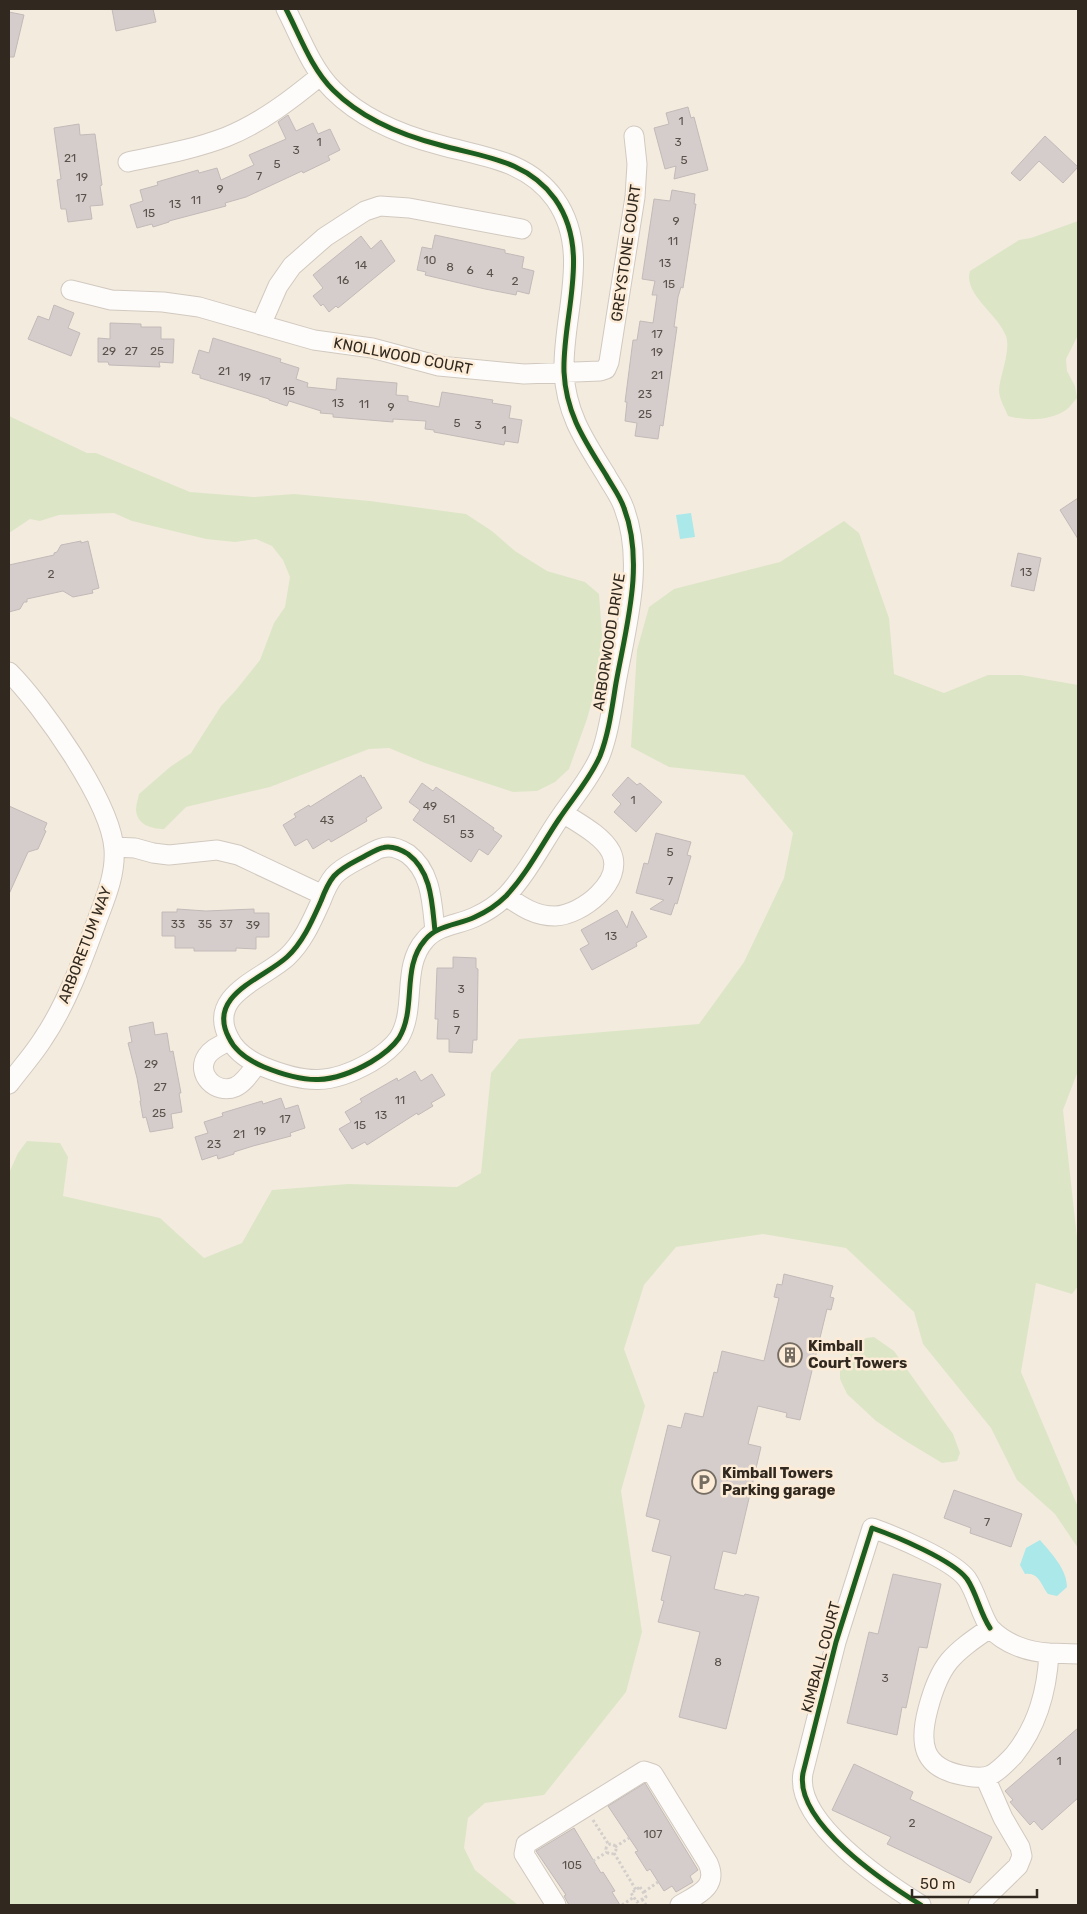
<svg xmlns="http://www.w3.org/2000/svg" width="1087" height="1914" viewBox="0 0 1087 1914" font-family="Rubik,sans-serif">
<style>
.green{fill:#dce6c6}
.water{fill:#aae8e9}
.building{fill:#d5cdcb;stroke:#c2bab8}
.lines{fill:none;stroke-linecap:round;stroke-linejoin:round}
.minor-casing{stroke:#d1c9bf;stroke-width:21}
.path{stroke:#d2ceca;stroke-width:3;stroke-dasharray:2.5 2.5;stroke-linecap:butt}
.minor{stroke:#fdfcfa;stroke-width:19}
.cycleway-casing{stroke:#fcecd7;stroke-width:8}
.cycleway{stroke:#1b5e20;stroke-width:5}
.labels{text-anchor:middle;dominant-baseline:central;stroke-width:5;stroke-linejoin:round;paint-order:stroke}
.number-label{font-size:12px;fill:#5a524a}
.street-label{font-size:15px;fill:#31291f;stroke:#fcecd7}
.poi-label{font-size:15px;font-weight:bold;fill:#31291f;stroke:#fcecd7;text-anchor:start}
</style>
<rect width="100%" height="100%" fill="#f4ebdf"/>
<path class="green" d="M1078 221V335L1066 359 1067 371 1075 386 1077 398C1073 402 1070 407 1066 410 1050 421 1026 421 1008 416 1005 408 999 399 999 390 1000 375 1011 351 1006 336 998 314 963 294 970 271L1019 240 1031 238Z
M9 416 87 453H96L190 492 254 497 294 494 370 501 466 514 492 531 515 551 547 571 585 582 599 594 602 635 597 683 587 719 569 769 555 782 537 791 513 792 425 763 389 748 369 749 270 787 186 807 164 829C152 829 137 825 136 810 136 805 138 799 139 794L170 767 191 753 221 706 236 690 260 660 274 623 285 607 290 577 283 560 272 546 256 539 235 542 206 539 132 521 114 513 59 515 40 521 30 519 9 533Z
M844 521 859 533 889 618 894 674 944 693 988 675H1021L1078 685V1071L1063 1110 1078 1247V1286L1072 1294 1036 1283 1021 1372 1078 1507V1548L1055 1514 1017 1480 991 1428 923 1344 914 1312 846 1248 763 1234 676 1247 644 1285 624 1349 645 1406 621 1491 642 1632 626 1692 544 1795 485 1803 468 1818 464 1848 475 1870 518 1905H9V1173L18 1153 27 1141 60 1143 68 1157 63 1196 160 1218 204 1258 242 1243 272 1190 348 1184 457 1187 481 1173 491 1073 519 1039 699 1024 744 962 784 878 793 833 744 775 669 767 631 747 637 650 649 607 674 589 780 562Z
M874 1337 894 1351 953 1434 960 1453 957 1461 942 1463 904 1440 876 1421 847 1394 840 1379V1364L853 1347 866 1338Z"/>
<path class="water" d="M691 513 695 537 680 539 676 515Z
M1040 1540C1051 1553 1067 1569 1067 1587L1057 1596 1048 1594C1041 1585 1039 1572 1025 1574L1020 1565 1026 1548Z"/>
<path class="building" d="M112 9H153L156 22 116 31Z
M9 12 24 15 14 57H9Z
M688 107 691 118 694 117 708 170 674 179 676 166 665 169 654 128 669 124 666 113Z
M288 115 296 131 313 123 318 134 330 129 340 150 328 156 330 160 303 173 302 171 246 197 225 203 226 206 169 221V222L153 227 152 224 137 228 130 205 143 201 140 190 158 185 157 182 198 170 199 173 217 168 221 180 254 165 249 155 286 139 278 122Z
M79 124 80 135 95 134 102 185 100 186 103 205 90 206 92 219 68 222 66 209H61L57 180 61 179 54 128Z
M1045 136 1078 167 1063 183 1039 161 1020 181 1011 173Z
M672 190 695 194 694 204H696L683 288 681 287 678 297 674 327H677L663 426 660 425 658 439 635 436 637 423 625 421 627 402H625L633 340H637L640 321 653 323 657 295H652L655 281 642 279 654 199 670 201Z
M435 235 505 250V253L524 257 522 268 534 271 529 294 517 291 516 295 485 289 425 275 426 272 417 270 422 247 432 249Z
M361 236 371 249 381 240 395 261 338 308 336 306 329 312 323 304 321 306 313 296 323 288 313 275Z
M54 305 74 313 68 328 80 333 71 356 28 339 38 316 49 320Z
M110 323 141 324V327H161V339H174L173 363 159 362 160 367 109 365 108 362H98V338L110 339Z
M213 338 281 359 280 362 299 368 296 379 308 383 307 387 336 390 337 378 397 383 396 395 408 396V401L439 407 442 392 493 400 492 403 511 406 509 418 522 420 518 443 505 441 504 445 434 432V430L425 429 426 421 393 419V422L333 417V414L320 413 321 411 289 401 287 406 269 400V399L200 378V375L192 373 199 350 209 353Z
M1078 498V539L1060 510Z
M81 541V543L88 541 99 588 92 590 93 593 73 597 63 591 27 599V602H24L20 609 9 612V565L54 555V553L57 552 61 545Z
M1018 553 1041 558 1034 591 1011 586Z
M361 775 362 778 364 777 382 808 366 818 367 821 331 842 329 839 313 849 307 839 295 846 283 825 296 817 294 814 309 805 310 807Z
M628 777 637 785 640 783 662 802 636 832 614 812 621 804 612 795Z
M422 783 433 791 436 787 494 828 493 830 502 836 488 855 479 849 471 862 413 820 420 810 409 802Z
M9 806 47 823 44 830 46 831 38 849 28 852 9 894Z
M656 833 691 842 687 855 691 856 677 904 675 903 671 915 650 909 664 900 636 893 644 863 648 864Z
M177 909 206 911 254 909V913H269V937H256V949L236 948V951H194V948H175V936H162V912H177Z
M617 910 627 928 632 911 647 937 636 943 637 946 592 970 580 949 589 944 581 930Z
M453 957 476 958V968L478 969 477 1040H473L472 1053 449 1052V1039H437L438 1019H435L437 968H453Z
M153 1022 155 1035 167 1033 170 1052 173 1051 181 1093H179L182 1112 171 1114 173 1128 150 1132 146 1117 143 1118 140 1101H141L137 1078 128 1043 132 1042 129 1027Z
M415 1071 421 1081 432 1074 445 1095 431 1103 433 1106 418 1115 417 1113 367 1145 365 1142 352 1149 339 1129 351 1122 345 1112 362 1102 360 1099 397 1078 398 1081Z
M281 1098 285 1109 298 1105 305 1128 290 1133 291 1136 253 1146 234 1152V1154L218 1159 217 1155 202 1160 195 1137 208 1133 204 1122 223 1116 222 1113 262 1101 263 1104Z
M784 1274 833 1286 830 1297 834 1298 831 1310 827 1309 800 1420 786 1417 787 1413 758 1406 748 1444 761 1447 736 1554 723 1551 714 1589 744 1596 745 1594 759 1597 726 1729 679 1717 700 1632 658 1622 664 1601 661 1600 671 1556 652 1551 660 1520 646 1516 668 1425 681 1428 685 1413 703 1417 714 1372 717 1373 722 1351 764 1361 779 1298 774 1297 777 1284 782 1285Z
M954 1490 1022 1514 1011 1547 970 1533 971 1528 944 1518Z
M893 1574 941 1584 927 1648 919 1647 906 1708 902 1707 897 1735 847 1723 869 1632 878 1634Z
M1078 1728V1798L1042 1830 1034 1821 1030 1825 1010 1802 1013 1800 1005 1791Z
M854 1764 913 1792 910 1799 992 1837 970 1883 887 1844 891 1837 832 1810Z
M645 1783 698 1870 690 1876 693 1882 676 1892 672 1886 664 1891 650 1869 647 1871 635 1852 638 1851 608 1806Z
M574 1828 601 1873 603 1872 615 1891 612 1892 620 1905H569L564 1896 566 1895 536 1851Z"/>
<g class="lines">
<g class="minor-casing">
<path id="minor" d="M286 9C300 36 311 68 333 90 361 118 401 135 440 145 483 157 527 160 555 199 592 251 562 315 564 372 566 414 585 441 606 475 612 486 620 496 624 508 645 563 626 627 616 683 612 707 609 733 600 756 590 779 573 798 559 819 542 844 527 874 506 896 498 904 486 912 475 917 458 925 437 925 425 940 401 967 417 1008 399 1038 392 1048 381 1056 371 1062 331 1085 306 1084 264 1067 250 1061 236 1053 229 1038 206 995 263 979 287 957 303 942 312 921 321 901 324 893 328 883 334 876 342 867 354 862 365 856 367 855 379 848 382 848 391 845 400 849 408 854 432 872 432 904 435 931
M128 162C161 155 195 149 226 137 261 123 292 99 320 76
M71 290 111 300 163 302 199 307 314 340 372 348 439 366 524 374 600 371 606 369 609 362 635 197 637 164 634 136
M261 325 278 286 292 266 325 237 365 211 380 206 409 208 522 229
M9 672C42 705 111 802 114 849 116 876 104 901 95 926 81 964 66 1005 43 1039 33 1055 20 1069 9 1084
M114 847 135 848 153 853 169 855 217 850 238 855 323 895
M506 896C522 907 535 916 555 916 582 915 625 881 611 852 602 835 578 823 563 813
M230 1040C222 1045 212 1048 207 1056 195 1074 216 1095 235 1087 244 1083 251 1072 257 1064
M990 1628C1005 1644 1028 1652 1049 1653 1047 1691 1038 1725 1014 1755 1007 1762 1000 1770 991 1775 982 1779 971 1777 961 1775 922 1767 919 1743 928 1709 940 1663 952 1654 990 1628Z
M1049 1653 1078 1654
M556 1905 524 1854 526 1844 644 1771 653 1774 708 1863C719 1887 697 1895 680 1905
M921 1905C884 1882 794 1822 803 1773L836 1642 872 1528C895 1536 953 1560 967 1579 977 1594 980 1613 990 1628
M978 1905 1018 1866 1022 1856 1020 1847 1003 1818 985 1777"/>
</g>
<path class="path" d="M593 1820 609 1845
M606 1849a5 5 0 1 1 10 0a5 5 0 1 1-10 0Z
M615 1847 629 1838
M614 1853 636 1890
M593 1861 607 1852
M640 1887 646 1897 637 1902 631 1893Z
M644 1892 658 1882
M642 1899 646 1905
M622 1905 634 1897"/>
<use href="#minor" class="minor"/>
<g class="cycleway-casing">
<path id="cycleway" d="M286 9C300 36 311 68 333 90 361 118 401 135 440 145 483 157 527 160 555 199 592 251 562 315 564 372 566 414 585 441 606 475 612 486 620 496 624 508 645 563 626 627 616 683 612 707 609 733 600 756 590 779 573 798 559 819 542 844 527 874 506 896 498 904 486 912 475 917 458 925 437 925 425 940 401 967 417 1008 399 1038 392 1048 381 1056 371 1062 331 1085 306 1084 264 1067 250 1061 236 1053 229 1038 206 995 263 979 287 957 303 942 312 921 321 901 324 893 328 883 334 876 342 867 354 862 365 856 367 855 379 848 382 848 391 845 400 849 408 854 432 872 432 904 435 931
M921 1905C884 1882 794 1822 803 1773L836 1642 872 1528C895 1536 953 1560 967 1579 977 1594 980 1613 990 1628"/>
</g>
<use href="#cycleway" class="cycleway"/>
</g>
<defs>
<g id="building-ring" transform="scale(1.25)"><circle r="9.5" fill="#fcecd7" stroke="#756d62" stroke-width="1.5"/><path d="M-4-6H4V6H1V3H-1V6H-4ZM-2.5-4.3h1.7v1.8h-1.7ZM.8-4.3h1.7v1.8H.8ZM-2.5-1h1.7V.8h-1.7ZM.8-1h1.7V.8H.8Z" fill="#756d62"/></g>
<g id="parking-ring" transform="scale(1.25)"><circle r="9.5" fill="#fcecd7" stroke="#756d62" stroke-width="1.5"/><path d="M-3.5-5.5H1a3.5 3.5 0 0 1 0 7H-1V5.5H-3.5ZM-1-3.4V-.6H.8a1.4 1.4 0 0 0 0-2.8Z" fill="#756d62"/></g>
</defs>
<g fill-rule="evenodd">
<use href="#building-ring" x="790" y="1355"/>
<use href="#parking-ring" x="704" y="1482"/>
</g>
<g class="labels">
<g class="number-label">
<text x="681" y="121">1</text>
<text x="319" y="142">1</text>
<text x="678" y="142">3</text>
<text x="296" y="150">3</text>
<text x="70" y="158">21</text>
<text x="684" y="160">5</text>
<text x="277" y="164">5</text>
<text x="259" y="176">7</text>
<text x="82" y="177">19</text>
<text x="220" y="189">9</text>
<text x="81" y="198">17</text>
<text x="196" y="200">11</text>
<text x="175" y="204">13</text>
<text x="149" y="213">15</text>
<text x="676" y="221">9</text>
<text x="673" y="241">11</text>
<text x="430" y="260">10</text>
<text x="665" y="263">13</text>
<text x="361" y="265">14</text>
<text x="450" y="267">8</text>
<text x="470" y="270">6</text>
<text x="490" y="273">4</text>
<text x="343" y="280">16</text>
<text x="515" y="281">2</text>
<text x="669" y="284">15</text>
<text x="657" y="334">17</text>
<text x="109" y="351">29</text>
<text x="131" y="351">27</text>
<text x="157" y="351">25</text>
<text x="657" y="352">19</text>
<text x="224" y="371">21</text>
<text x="657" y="375">21</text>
<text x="245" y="377">19</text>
<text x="265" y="381">17</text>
<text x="289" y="391">15</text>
<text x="645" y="394">23</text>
<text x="338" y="403">13</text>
<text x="364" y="404">11</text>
<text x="391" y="407">9</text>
<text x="645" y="414">25</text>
<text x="457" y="423">5</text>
<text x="478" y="425">3</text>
<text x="504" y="430">1</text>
<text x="1026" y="572">13</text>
<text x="51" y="574">2</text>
<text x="633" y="800">1</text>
<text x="430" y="806">49</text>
<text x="449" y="819">51</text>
<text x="327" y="820">43</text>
<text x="467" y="834">53</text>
<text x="670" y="852">5</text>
<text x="670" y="881">7</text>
<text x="178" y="924">33</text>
<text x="205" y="924">35</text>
<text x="226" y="924">37</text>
<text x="253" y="925">39</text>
<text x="611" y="936">13</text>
<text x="461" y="989">3</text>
<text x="456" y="1014">5</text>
<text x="457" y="1030">7</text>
<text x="151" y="1064">29</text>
<text x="160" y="1087">27</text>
<text x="400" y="1100">11</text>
<text x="159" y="1113">25</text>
<text x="381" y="1115">13</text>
<text x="285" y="1119">17</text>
<text x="360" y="1125">15</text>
<text x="260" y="1131">19</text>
<text x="239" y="1134">21</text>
<text x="214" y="1144">23</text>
<text x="987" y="1522">7</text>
<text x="718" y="1662">8</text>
<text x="885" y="1678">3</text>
<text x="1059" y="1761">1</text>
<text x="912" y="1823">2</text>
<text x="653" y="1834">107</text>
<text x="572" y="1865">105</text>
</g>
<g class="street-label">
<text transform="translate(626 253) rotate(-82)">GREYSTONE COURT</text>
<text transform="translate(403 356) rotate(11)">KNOLLWOOD COURT</text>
<text transform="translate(609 642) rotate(-81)">ARBORWOOD DRIVE</text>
<text transform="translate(85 945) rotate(-69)">ARBORETUM WAY</text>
<text transform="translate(821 1657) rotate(-75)">KIMBALL COURT</text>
</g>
<g class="poi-label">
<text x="808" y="1346">Kimball<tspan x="808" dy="17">Court Towers</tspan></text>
<text x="722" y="1473">Kimball Towers<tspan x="722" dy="17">Parking garage</tspan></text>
</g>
</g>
<rect width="1087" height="1914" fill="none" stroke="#31291f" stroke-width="20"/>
<path d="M912 1889v8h125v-8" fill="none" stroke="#31291f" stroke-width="2.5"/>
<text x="920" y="1889" font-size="15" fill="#31291f" stroke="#fcecd7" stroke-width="4" paint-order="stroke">50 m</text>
</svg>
